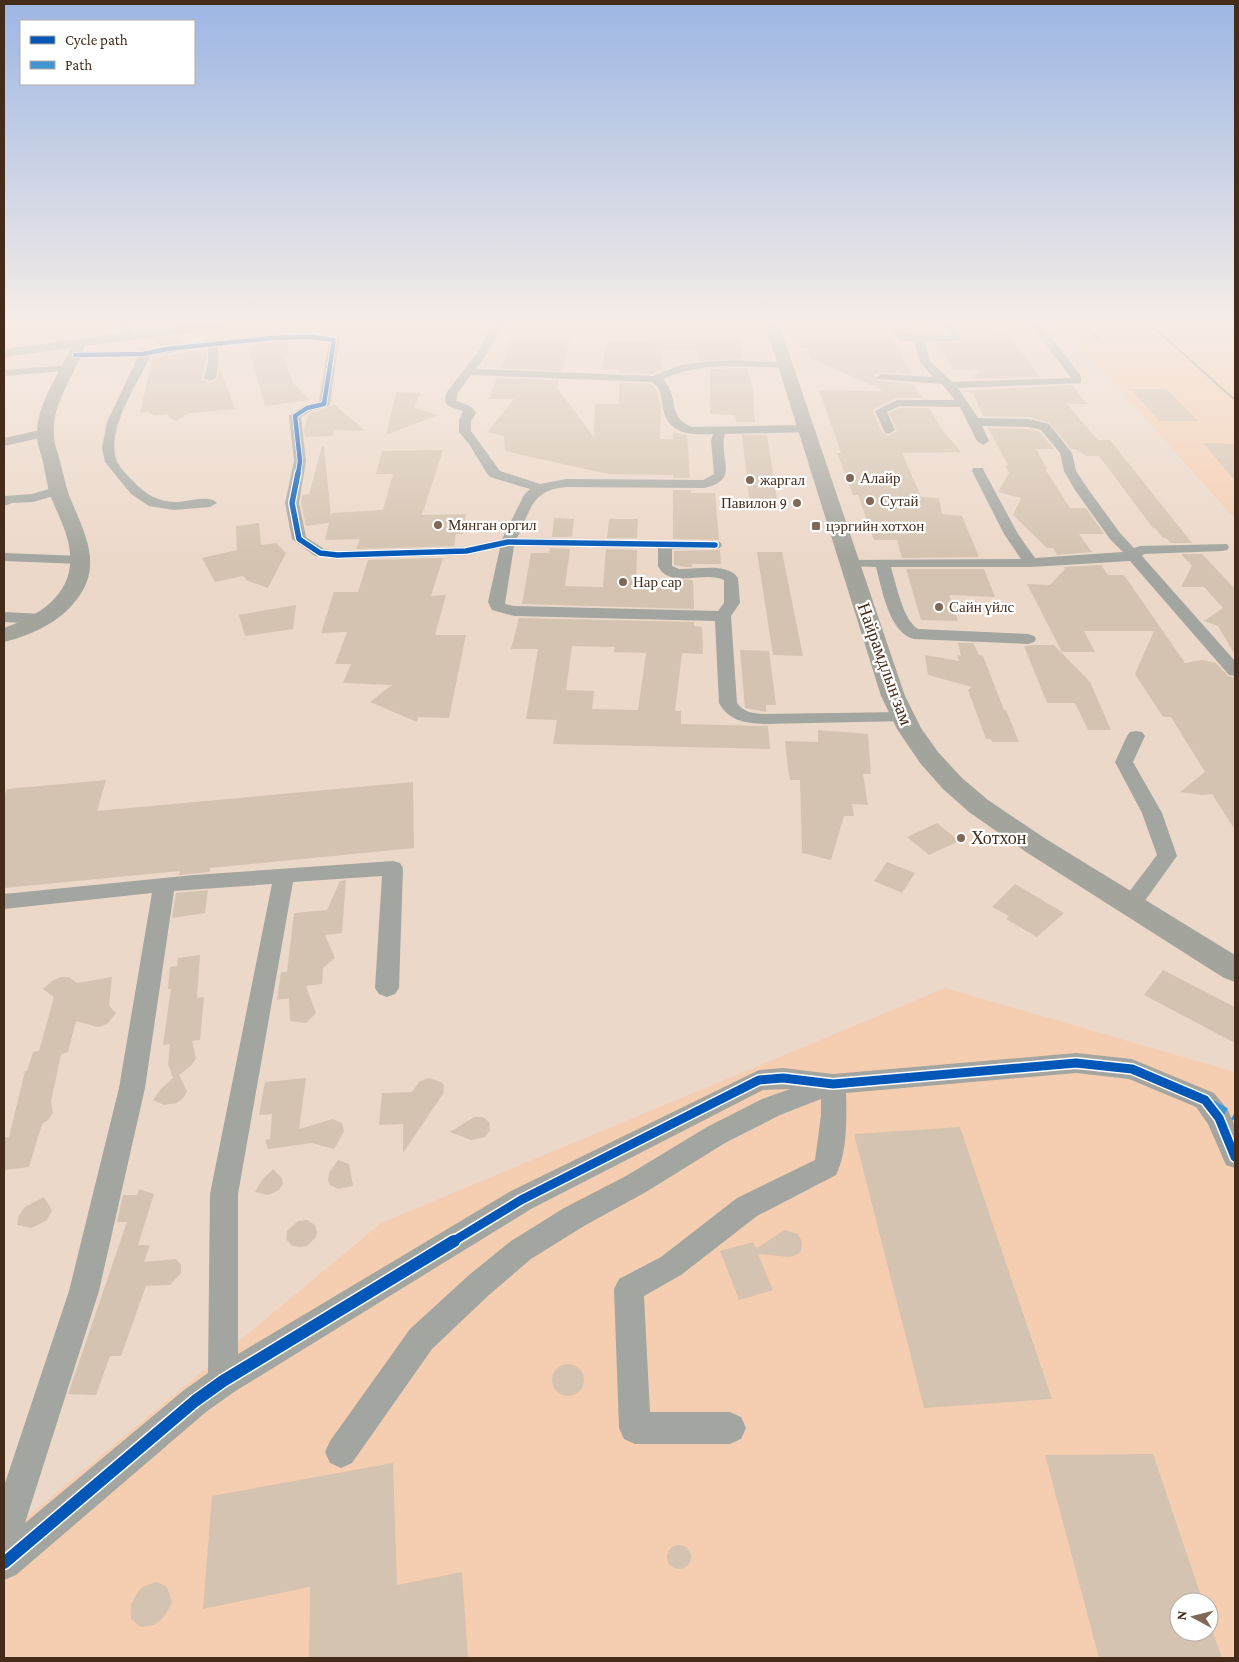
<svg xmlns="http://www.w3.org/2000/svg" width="1239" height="1662" viewBox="0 0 1239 1662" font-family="'Crimson Pro',serif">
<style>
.built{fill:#f5ceb1;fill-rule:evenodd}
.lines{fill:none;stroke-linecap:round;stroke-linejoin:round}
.stream{stroke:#cab8dd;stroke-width:4}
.building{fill:#d4c3b0;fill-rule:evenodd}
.minor{fill:#a3a6a0;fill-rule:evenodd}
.secondary{fill:#a3a59d;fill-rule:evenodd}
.rail{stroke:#a39d95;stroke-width:2}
.quiet{stroke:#4096d4;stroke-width:8;stroke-dasharray:16 8;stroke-linecap:butt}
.cycleway-far3-casing{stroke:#fff;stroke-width:6}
.cycleway-far2-casing{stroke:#fff;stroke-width:8}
.cycleway-far1-casing{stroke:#fff;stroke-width:12}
.cycleway-casing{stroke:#fff;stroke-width:15}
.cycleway-far3{stroke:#0057b8;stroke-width:4.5}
.cycleway-far2{stroke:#0057b8;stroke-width:5.5}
.cycleway-far1{stroke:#0057b8;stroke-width:9}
.cycleway{stroke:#0057b8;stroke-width:12}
.poi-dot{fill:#7f6857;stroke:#fff;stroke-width:2}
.labels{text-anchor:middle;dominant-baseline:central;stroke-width:4.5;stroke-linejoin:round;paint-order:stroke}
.far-poi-label{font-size:15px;fill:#452c1a;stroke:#fff;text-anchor:start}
.street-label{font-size:18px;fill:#452c1a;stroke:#fff}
.poi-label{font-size:18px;fill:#452c1a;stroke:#fff;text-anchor:start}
</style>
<rect width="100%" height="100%" fill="#ecd8c9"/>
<path class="built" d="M1061 324H1235V519Z
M945 988 1235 1072V1658H4V1536L381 1223ZM1179 1602H1209V1632H1179Z"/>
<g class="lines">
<path class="stream" d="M153 331 155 324
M140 352 145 347"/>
</g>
<path class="building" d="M516 324H573L562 371 501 368Z
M648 324H737L744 359 698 361 697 351H661L662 370 653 374 619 373V370H602L607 341H650Z
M789 324H882L912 374 882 372 875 375V378L878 381 913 384 922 398H896L874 409 873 412 883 434 889 436 897 431 889 413 899 408H929L944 432 961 452 902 453 921 497 939 498 942 514 962 516 979 557 902 558 897 540H874L858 495H853L837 453H841L819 390 884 391 811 358 807 348H800Z
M952 324H986L994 334H1008L1040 377 971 379 980 370H954L938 343H958L963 338 959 329Z
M178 337 183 343 155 347 157 339Z
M288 342V357L284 360 293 383 310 400 265 406 248 346Z
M206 349V363L202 379 209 383 217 380 219 367 235 409 190 413 177 420H173L167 414 154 416 149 412 140 413 153 357Z
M747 368 753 390 755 422H736L735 415 710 414V369Z
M497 378 559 380 557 388 594 437 595 404H619V383L651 384 658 392 661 407 660 439H673V432L687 435 690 478H673V475L608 474 505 451 504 436 487 432 514 399H489Z
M1072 385 1087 404H1067L1098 440H1110L1192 543H1171L1166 538H1163L1155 528H1153L1099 456H1086L1075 449H1071L1050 423 1029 417 983 416 973 393 962 391Z
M1130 389H1166L1198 421H1160Z
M396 392 420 393 414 408 438 415 386 435Z
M334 404 365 431 334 430 333 436 305 437 304 430 308 415Z
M988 428 1029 429 1040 432 1054 449H1036L1047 469H1045L1070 508H1086L1104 534H1079L1092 552 1057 555 1053 548H1047L1013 515 1021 498 998 492 1009 473 1005 466 1008 465Z
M742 435H767L778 506H750Z
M1203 443 1235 444V481Z
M322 446H324L331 517 332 513 383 510 393 474H376L382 451 443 450 422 515 466 514 463 534H456L454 546 356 549 360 539 325 540 329 523 306 526 301 503 302 495 309 494Z
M673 490H691V493H715L719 540 673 539Z
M554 518 574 519 572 537H552Z
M609 519H638L637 538H607Z
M259 523 261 545 276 543 286 553 268 588 248 581 243 576 215 582 202 558 237 550 236 526Z
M550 548 570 549 565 586 603 587 606 549 637 550 636 587 671 588 672 579 693 580 694 609 522 604 531 553H549Z
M720 550 721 564H692V567H686L674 565V551Z
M757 552H782L803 656 773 655Z
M1181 554H1202L1235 589V655L1218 626 1204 621 1223 608 1204 587H1181L1192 566Z
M443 558 431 596 446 595 435 635H466L449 718 418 717 417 722 370 702 392 685 343 683 351 664H335L347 632 321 633 334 592H358L368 560Z
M1101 565 1108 575H1124L1185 663 1202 660 1216 663 1228 676 1235 678V830L1212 794 1202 795 1180 792 1205 772 1171 717H1163L1135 674 1154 631H1084L1095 652H1062L1027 584 1050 585 1065 569 1064 567Z
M906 569H984L995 597 949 595 958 621 921 620Z
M296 605 293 629 245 636 239 615Z
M519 618 694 622V626L702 627 703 654 682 653 675 711H681V724L768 726 770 749 553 744 557 720 526 719 538 649H511ZM572 646 615 647 614 652 646 653 638 710 592 709 594 691 566 690Z
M958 643H973L979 655 983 656 1004 710H1006L1019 742H992L991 739H986L968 690 972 687 928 675 925 655 959 661 957 655 961 656Z
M1032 645H1054L1090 682 1111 730H1088L1075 703H1047L1024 646Z
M740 650 769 651 776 705H766V712L745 708Z
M818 730 868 734 871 774H863L868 805 852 804 854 816H844L831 860 802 853 800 780H790L788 769 785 741 818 742Z
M106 780 97 811 413 782 414 848 210 868V872L179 875 180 871 4 888V797L7 789Z
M937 823 959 841 929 855 907 837Z
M887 862 915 873 902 893 874 881Z
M346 880 342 933 325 935 335 958 323 968 322 984 306 986 316 1013 306 1023 290 1021 289 998 277 1000 281 972H287L294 913 327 910 340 881Z
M1015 884 1064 913 1037 937 1006 919 1009 916 992 907Z
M208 890 205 913 172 918 176 893Z
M200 955 197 998 204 997 200 1040 192 1041 196 1058 192 1065 179 1075 187 1091 184 1097 177 1103 164 1105 153 1100 160 1090 173 1078 168 1064 170 1044 163 1045 171 989H168L170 967 177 966 178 958Z
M1163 970 1235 1007V1043L1144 995Z
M61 977H69L77 983 112 977 109 1005 116 1013 107 1024 98 1027 76 1021 68 1052 61 1054 51 1102 53 1113 48 1120 42 1124 29 1167 4 1170V1138L9 1137 25 1071H27L33 1052 39 1051 54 997 43 989 52 981Z
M306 1078 299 1129 333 1119 342 1123 344 1131 342 1135 334 1149 312 1143 268 1149 265 1140 270 1139 272 1114 259 1115 265 1082Z
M429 1078 441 1082 444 1085 443 1094 403 1153V1124L379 1125 382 1093 412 1092 420 1081Z
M474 1117H483L489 1122 490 1130 485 1137 471 1140 450 1132Z
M960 1127 1052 1399 924 1408 854 1134Z
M338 1160 349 1164 353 1186 338 1189 330 1185 328 1181 329 1173Z
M273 1169 282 1178 283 1184 279 1190 268 1195 255 1192 262 1180Z
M139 1189 154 1194 138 1245H150L144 1262 176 1259 181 1265V1273L170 1285 146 1286 121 1356H110L96 1395 68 1394 127 1222H117L123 1195H137Z
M44 1197 52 1210 47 1220 32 1228 17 1225 19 1215 25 1207Z
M307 1220 315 1225 317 1233 315 1238 307 1246 301 1247 292 1246 286 1239 287 1231 298 1221Z
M784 1230 798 1234 802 1242 801 1251 798 1254 790 1257 758 1254 773 1290 739 1300 720 1251 753 1242 756 1249Z
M552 1380a16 16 0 1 1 32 0a16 16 0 1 1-32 0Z
M1153 1454 1203 1602H1179V1632H1209V1621L1222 1658H1099L1045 1455Z
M393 1463 397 1585 462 1572 468 1658H309L310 1587 203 1609 212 1496Z
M667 1557a12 12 0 1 1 24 0a12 12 0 1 1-24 0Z
M157 1582 167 1587 172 1602 166 1614 161 1620 154 1625 140 1627 131 1619V1605L138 1591 144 1586Z"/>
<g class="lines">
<path class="minor" d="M122 324H132L129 337 124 340 119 337Z
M493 324H503L488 352 476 369 653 376 681 365 701 362 735 360 789 363 790 365 789 367 785 368C744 367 701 361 663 379 680 396 666 417 692 427L806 425 810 426 812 429 810 432 725 434C718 459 741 479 705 488L566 487C531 490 531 510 517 538L720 542 722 545 720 548 715 549H672V566L679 569C696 570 727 562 738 578L740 603 731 616 737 703C744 713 753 713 764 714L901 712 907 713 910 717 907 721 764 724C745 723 729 721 719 703L715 621 514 616 492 610 488 602 500 548 466 555 337 559 315 556 292 539 285 503 294 461 289 416 303 406 319 402 329 342 296 340 218 346V363L216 378 210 381 204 378 208 363V347L149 356V359C136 386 107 428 116 459 119 467 127 475 133 481 145 494 158 502 176 502 186 502 210 494 217 503L210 507 174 510 149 506 131 494 105 462 102 448 107 422 138 357 75 358 70 355 75 352 142 351 213 340 272 335 311 334 338 338 339 340 330 404 328 406 311 411 301 417 306 461 299 503 306 537 324 549 337 551 466 547 502 539 524 495 530 489 490 477 486 472 469 444 459 432V421L463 411C452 407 440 406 447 392L478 351ZM471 375 652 382C660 387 661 394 662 403 666 434 687 435 713 434L711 441 714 474 703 480 566 479 540 484 500 471 471 431V421L476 413C472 405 465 404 456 401L458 392ZM514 546 658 548V566C670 590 704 570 724 580V603L718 611 514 606 505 604Z
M895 324 899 325 906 335 951 336 939 324C950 324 957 326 962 337L958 341 925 342 930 361 952 382 1071 378 1031 324H1041L1081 376V383L958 388 978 418 1029 419 1049 424 1072 453 1076 471 1088 489 1120 533 1134 548 1140 546 1227 544 1229 547 1227 550 1222 551 1144 554 1142 556 1235 661V676L1229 675 1130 561 1031 567H891C896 584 903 620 918 629L1028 634 1034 636 1036 639 1034 642 1028 644 914 639C889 633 882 589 876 567L845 566 843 563 845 560 1021 559 1004 534 972 471 973 468H983L984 471 1018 534 1035 558 1123 552 1110 539 1075 490 1064 471 1060 453 1041 430 1029 427 982 426 989 441 983 445 977 441 960 407 899 406 887 412 895 430 889 434 885 433 875 411 897 400H955L942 384 878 379 876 377 882 374 933 377 920 362 914 342 899 340 890 327Z
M69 365 73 366 74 368 73 370 4 376V370Z
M45 429 51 433 49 436 4 446V438Z
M59 486 64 487 66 490 64 493 33 502 12 503 4 506V496L32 494Z
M4 553 80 556 85 557 87 560 85 563 80 564 4 561Z
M4 612 42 614 48 616 50 619 48 622 42 624 4 622Z
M1136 731 1142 732 1145 736 1133 762 1162 813 1177 856 1139 909 1131 912 1123 909 1120 904 1157 855 1142 813 1115 762 1127 736 1130 732Z
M393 861 400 863 403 868 399 988 395 994 387 997 379 994 375 988 382 876 293 882 238 1194V1354L511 1191 759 1070 783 1068 833 1074 1076 1053 1132 1059 1214 1093 1228 1110 1235 1126V1168L1226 1165 1208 1124 1196 1107 1129 1079 1076 1073 846 1093C847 1117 847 1154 836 1175L757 1216 681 1275 644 1296 650 1412H730L741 1417 746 1428 741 1439 730 1444H635L624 1439 619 1428 614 1289 619 1279 661 1257 737 1198 815 1160 821 1115V1099L780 1115 725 1143 646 1192 584 1226 531 1259 489 1295 432 1349 352 1463 341 1468 330 1463 325 1452 330 1441 410 1329 469 1275 511 1241 564 1208 626 1176 707 1127 762 1099 790 1089 763 1090 531 1209 234 1392 206 1412 16 1575 4 1580V1486L69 1291 119 1088 152 893 4 909V894L194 875ZM272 884 210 1194 208 1373 184 1390 25 1523 99 1291 145 1088 174 891Z"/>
<path class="secondary" d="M190 324H229L222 328 85 346C75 375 51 404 54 435 54 444 58 453 60 461 63 472 65 484 69 495 84 533 106 567 73 604 56 624 29 636 4 642V628C44 614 80 590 68 541 64 524 55 509 49 492 47 482 45 472 43 462 41 452 36 443 37 432 38 401 59 376 70 348L4 357V349Z
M765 324H779L905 696 921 728 938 752 962 778 988 800 1046 839 1235 955V982L1224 978 1026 852 969 812 943 789 920 763 897 729 881 696Z"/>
<path class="rail" d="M1086 324 1098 338
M1150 324 1235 400"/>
<path class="quiet" d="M1212 1104 1235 1117"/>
<g class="cycleway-far3-casing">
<path id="cycleway-far3" d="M75 355 143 354 167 349 272 338 311 337 334 340 324 404 307 408 295 416 300 461 298 474"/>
</g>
<g class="cycleway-far2-casing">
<path id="cycleway-far2" d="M298 473 292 503 299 539 320 553 337 555 466 551 508 542 715 545"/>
</g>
<g class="cycleway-far1-casing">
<path id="cycleway-far1" d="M452 1242 521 1200 759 1080 783 1078 833 1084 1076 1063 1132 1069 1205 1100 1219 1118 1235 1157"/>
</g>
<g class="cycleway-casing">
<path id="cycleway" d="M4 1563 195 1401 223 1381 454 1241"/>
</g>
<use href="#cycleway-far3" class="cycleway-far3"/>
<use href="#cycleway-far2" class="cycleway-far2"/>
<use href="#cycleway-far1" class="cycleway-far1"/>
<use href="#cycleway" class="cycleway"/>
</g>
<linearGradient id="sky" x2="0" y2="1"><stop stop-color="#9cb6e4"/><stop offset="0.58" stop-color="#f6ede7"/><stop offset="1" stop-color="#f6ede7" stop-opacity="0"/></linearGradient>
<rect width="1239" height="557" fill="url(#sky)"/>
<g class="poi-dot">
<circle cx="850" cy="478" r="5"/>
<circle cx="750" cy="480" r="5"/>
<circle cx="870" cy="501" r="5"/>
<circle cx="797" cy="503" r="5"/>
<circle cx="438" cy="525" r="5"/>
<rect x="811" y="521" width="10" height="10" rx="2.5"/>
<circle cx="623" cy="582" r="5"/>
<circle cx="939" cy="607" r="5"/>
<circle cx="961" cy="838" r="5"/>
</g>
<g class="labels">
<g class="far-poi-label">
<text x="860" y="478">Алайр</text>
<text x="760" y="480">жаргал</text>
<text x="880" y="501">Сутай</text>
<text x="787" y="503" text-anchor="end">Павилон 9</text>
<text x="448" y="525">Мянган оргил</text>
<text x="826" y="526">цэргийн хотхон</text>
<text x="633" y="582">Нар сар</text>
<text x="949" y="607">Сайн үйлс</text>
</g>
<g class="street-label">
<text transform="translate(885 664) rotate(70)">Найрамдлын зам</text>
</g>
<g class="poi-label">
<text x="971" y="838">Хотхон</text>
</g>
</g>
<rect width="1239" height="1662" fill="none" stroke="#452c1a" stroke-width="10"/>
<rect x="20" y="20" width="175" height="65" fill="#ffffff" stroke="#b5aba3"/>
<rect x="30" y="36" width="25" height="8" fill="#0057b8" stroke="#b5aba3"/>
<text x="65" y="45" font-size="15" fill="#452c1a">Cycle path</text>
<rect x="30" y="61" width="25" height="8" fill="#4096d4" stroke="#b5aba3"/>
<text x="65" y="70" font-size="15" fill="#452c1a">Path</text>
<g transform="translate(1194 1617) rotate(277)"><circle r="24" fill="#ffffff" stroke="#b5aba3"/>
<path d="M0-4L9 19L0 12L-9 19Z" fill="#7f6857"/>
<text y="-8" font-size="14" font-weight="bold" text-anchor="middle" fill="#452c1a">N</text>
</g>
</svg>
